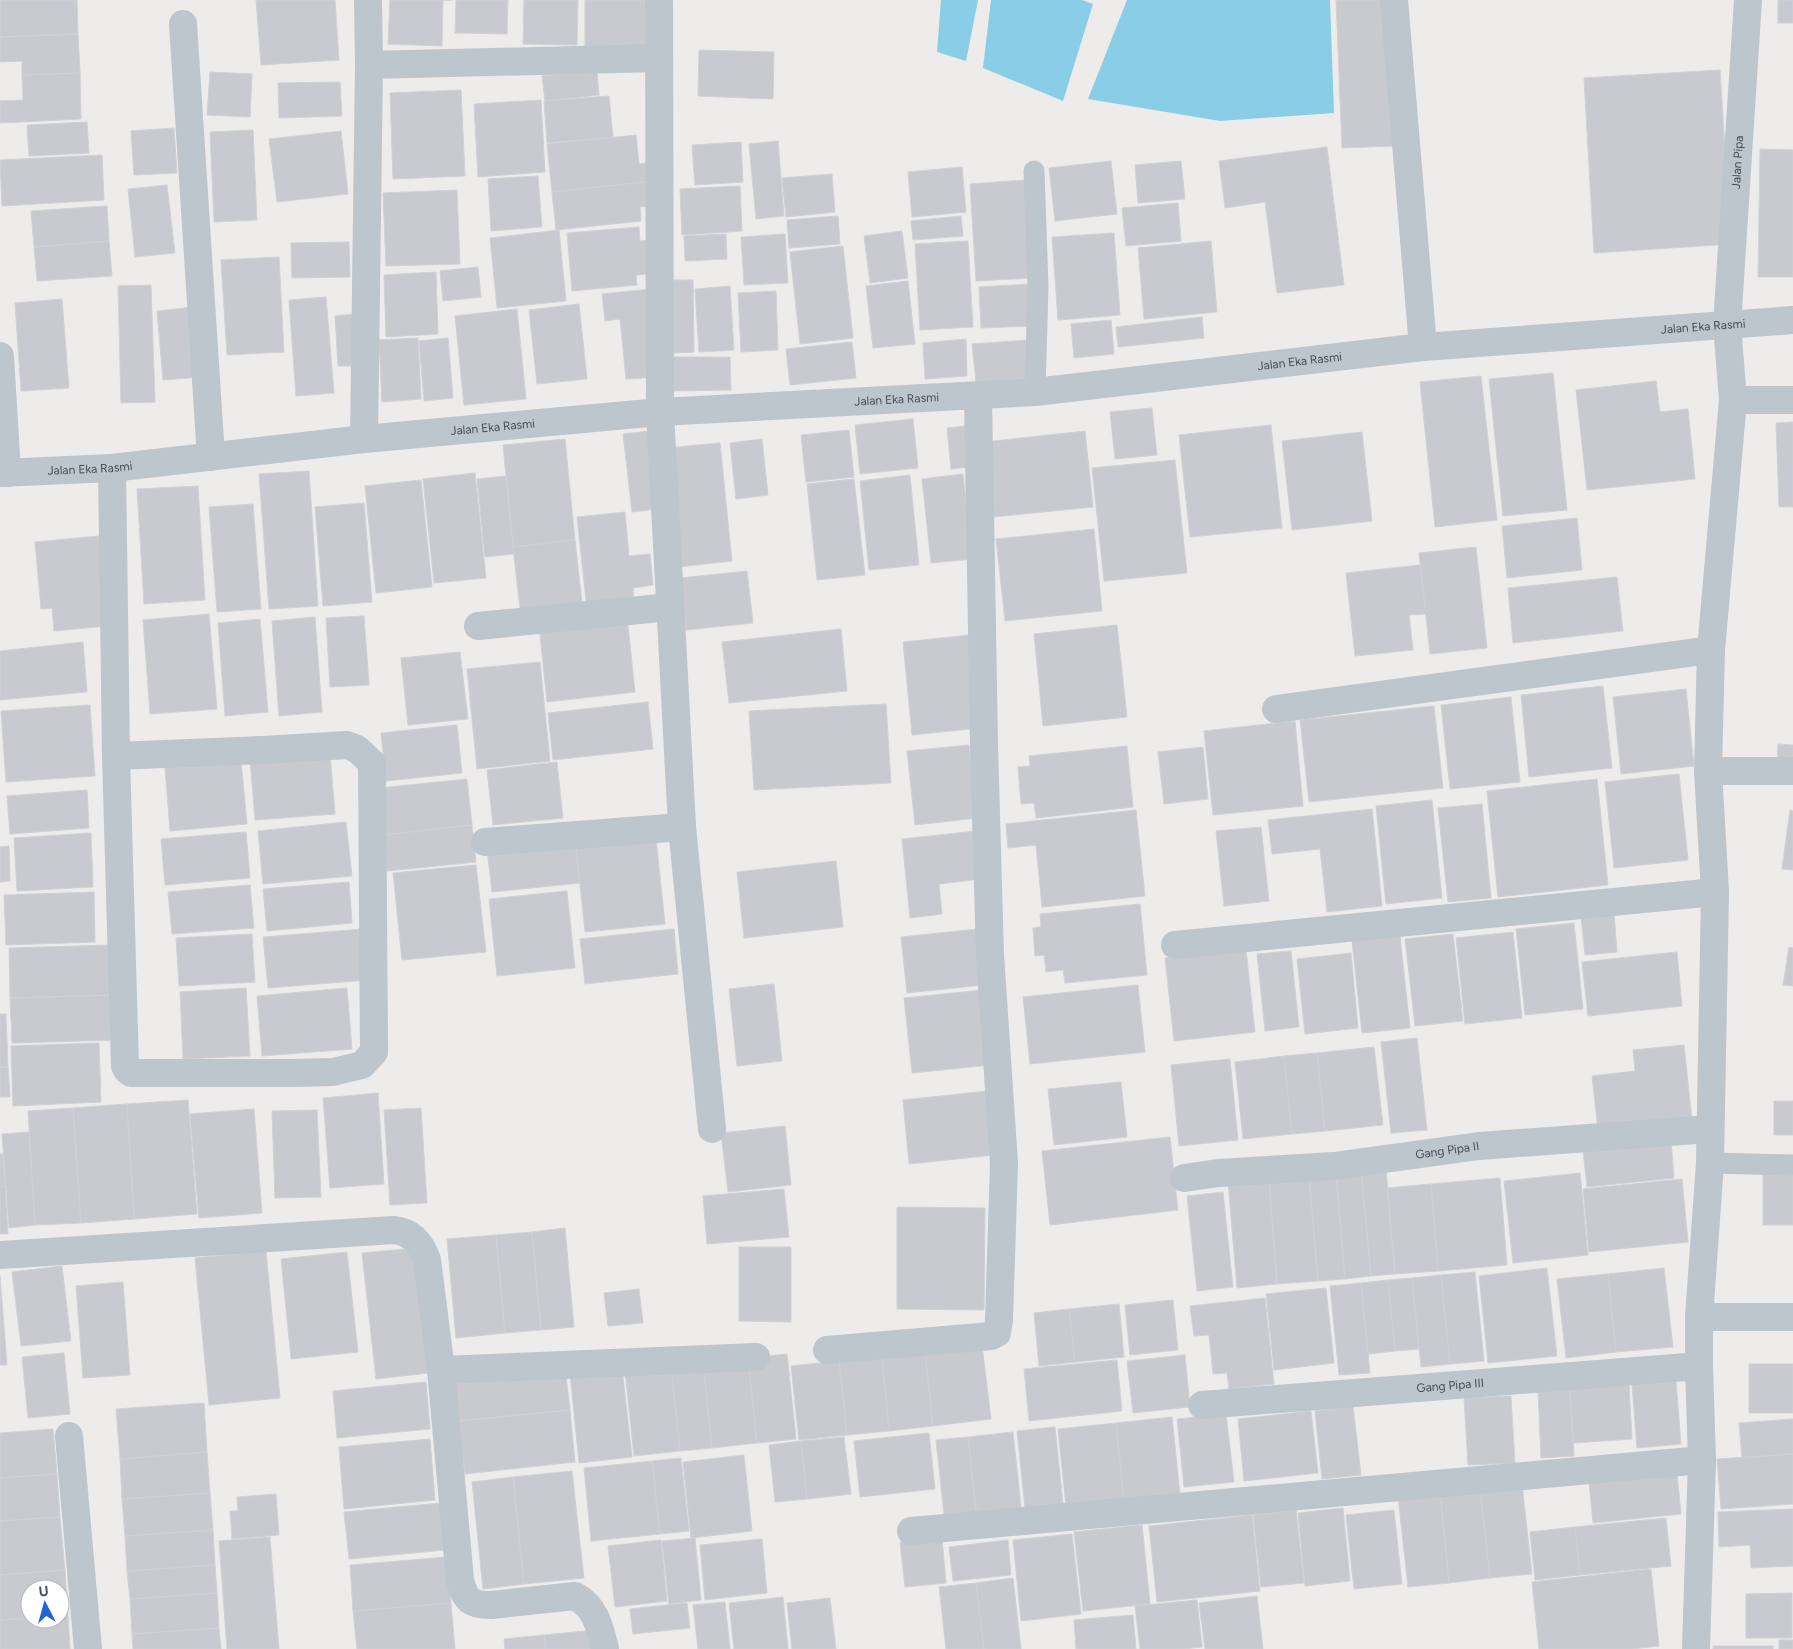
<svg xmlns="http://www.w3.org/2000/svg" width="1793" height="1649" viewBox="0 0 1793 1649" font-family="Figtree,sans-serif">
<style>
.water{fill:#89cde6}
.building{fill:#c8cad0;stroke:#cfd1d7}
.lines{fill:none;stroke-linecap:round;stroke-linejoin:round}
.lane{stroke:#bdc5cd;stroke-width:21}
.street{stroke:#bdc5cd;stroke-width:28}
.labels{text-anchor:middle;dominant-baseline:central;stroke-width:4;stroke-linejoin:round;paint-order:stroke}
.street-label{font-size:12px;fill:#454d57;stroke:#fff}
</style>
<rect width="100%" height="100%" fill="#eeebeb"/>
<path class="water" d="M941 0H978L966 61 937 52Z
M991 0H1082L1093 4 1063 101 983 68Z
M1127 0H1330L1334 113 1220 121 1088 99Z"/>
<path class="building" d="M0 0H77L78 34 0 37Z
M256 0H335L339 60 261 65Z
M390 0H452H443L442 46 388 44Z
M456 0H508L507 34 455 33Z
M524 0H578L577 45 523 44Z
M585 0H650L651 49H585Z
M1336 0H1387L1393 146 1342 148Z
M1778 0H1793V23H1778Z
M78 34 80 73 22 75V61L0 62V37Z
M699 50 774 52 773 99 698 96Z
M1720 70 1731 244 1594 253 1584 78Z
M597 71 599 95 545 101 542 76Z
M210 72 252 74 250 117 207 115Z
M80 73 81 119 0 123V101L23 100 22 75Z
M340 82 342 116 279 118 278 83Z
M461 90 465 176 393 179 390 93Z
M609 96 613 137 547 143 544 101Z
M541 100 545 172 478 177 474 104Z
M87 122 89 153 29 156 27 125Z
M174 128 177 173 134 175 131 131Z
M253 130 257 220 214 222 210 132Z
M341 131 348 194 277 202 269 139Z
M636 135 639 164 652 162 654 181 552 192 547 144Z
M778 141 784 216 756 219 749 144Z
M741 142 743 182 695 185 692 145Z
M1327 147 1344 285 1277 293 1265 202 1225 208 1219 161Z
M1760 149 1793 150V277H1758Z
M102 155 104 200 2 206 0 160Z
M1111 161 1117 214 1055 221 1049 168Z
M1181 161 1185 199 1138 203 1135 165Z
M962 167 966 212 912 217 908 172Z
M832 174 835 212 786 217 782 178Z
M538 176 542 227 491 231 488 179Z
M1025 180 1031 278 976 281 970 184Z
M654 181 658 205 640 207 641 221 556 230 552 192Z
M167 185 175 253 135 257 128 189Z
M740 186 742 231 682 235 680 189Z
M457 190 460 264 386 266 383 193Z
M1178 203 1181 241 1126 246 1122 208Z
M107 206 109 241 34 247 31 211Z
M838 216 840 244 789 248 787 220Z
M961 216 963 236 913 240 911 221Z
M639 227 640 241 652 240 656 273 636 275 637 285 572 291 567 233Z
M559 230 566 301 497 308 490 238Z
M902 231 908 278 870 283 864 236Z
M1114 233 1120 315 1058 320 1052 237Z
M726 234 727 259 685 261 684 236Z
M785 234 788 283 744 285 741 237Z
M109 241 112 276 37 281 34 247Z
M968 241 973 327 920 330 915 244Z
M1211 241 1217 312 1144 319 1138 248Z
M349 242 350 277 292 278 291 243Z
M843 246 853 338 800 344 790 252Z
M279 257 284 352 227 355 221 260Z
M478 267 481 297 443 301 440 271Z
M436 272 438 334 386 337 384 275Z
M671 280H693L694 352 673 353Z
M908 281 915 344 873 348 866 286Z
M1029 284 1031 326 981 328 979 287Z
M151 285 155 402 121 403 118 286Z
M730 286 734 350 699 352 695 289Z
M651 289 659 377 626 379 620 319 605 321 602 294Z
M776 291 778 350 741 352 738 293Z
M326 297 334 393 296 396 289 300Z
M62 299 69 388 21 391 15 303Z
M579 304 587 379 537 384 529 310Z
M194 307 200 377 163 380 157 311Z
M517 309 526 399 464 405 455 316Z
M355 314 358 366H338L335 316Z
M1202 317 1204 338 1118 347 1116 327Z
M1111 320 1114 354 1074 358 1071 324Z
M418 338 421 399 382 402 379 340Z
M448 338 453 398 424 401 419 341Z
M966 339 967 376 925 379 923 343Z
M1028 340 1030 378 976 382 972 344Z
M852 342 856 378 790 385 786 349Z
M668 357H730L731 390 669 391Z
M1553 373 1567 510 1503 516 1489 379Z
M1481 376 1497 520 1435 527 1420 382Z
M1656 381 1660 412 1688 409 1695 479 1587 490 1576 390Z
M1152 408 1157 455 1115 459 1110 412Z
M913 419 918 468 860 474 855 425Z
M1793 422V507H1779L1776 423Z
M974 425 978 466 951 469 947 428Z
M1271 425 1282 528 1190 537 1179 435Z
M849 430 854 477 806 482 801 435Z
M649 431 657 509 632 512 623 434Z
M1085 431 1093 507 993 517 985 442Z
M1362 432 1372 521 1292 530 1282 441Z
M565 439 575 540 513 547 503 445Z
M762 439 768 495 736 499 730 443Z
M720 443 732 561 678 567 666 448Z
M1175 460 1187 573 1104 581 1092 468Z
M309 471 318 606 269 609 259 474Z
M475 473 486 578 434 583 423 479Z
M963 474 972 559 931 563 922 479Z
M910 475 919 565 869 570 860 481Z
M506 476 514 554 485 557 477 479Z
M854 479 865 575 817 580 807 484Z
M421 480 432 587 376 593 365 486Z
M198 486 205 600 144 604 137 489Z
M364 503 372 602 323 606 315 507Z
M253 504 261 609 217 612 209 507Z
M625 512 629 556 650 554 653 585 633 588 634 604 587 609 577 517Z
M1577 518 1582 570 1507 578 1502 526Z
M1094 529 1102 611 1005 621 996 539Z
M99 536 108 626 54 631 52 608 41 609 35 542Z
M575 540 583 612 521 618 513 547Z
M1476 547 1487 648 1430 654 1419 553Z
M1420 565 1426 614 1409 615 1413 650 1355 656 1346 573Z
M747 571 753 623 686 630 680 578Z
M1617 577 1623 631 1513 643 1508 588Z
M209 614 217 709 150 714 143 620Z
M364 616 369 685 330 687 326 618Z
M627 616 635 692 547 702 539 625Z
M315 617 322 712 279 716 272 621Z
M260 619 268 712 225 716 218 623Z
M1117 625 1127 717 1043 726 1034 634Z
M841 629 847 691 729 703 722 642Z
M970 635 980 728 912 735 903 642Z
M83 642 87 692 0 700V651Z
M460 652 468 719 408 725 401 658Z
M540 662 550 761 477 769 467 669Z
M1603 686 1612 768 1529 777 1521 695Z
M1686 689 1694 766 1621 774 1613 697Z
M1511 697 1520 782 1450 789 1441 705Z
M648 702 653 749 553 760 548 713Z
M886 704 891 783 754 790 749 711Z
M90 705 95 776 6 782 1 711Z
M1434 706 1443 788 1309 802 1300 720Z
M1295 721 1303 806 1213 815 1204 731Z
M457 725 462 773 386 781 381 733Z
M1778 744 1793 745V768L1777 767Z
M969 745 977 818 915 825 907 751Z
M1127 746 1133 807 1036 818 1034 803 1021 804 1018 767 1030 766 1029 756Z
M1203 747 1208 799 1164 804 1158 752Z
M330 753 335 814 255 820 250 759Z
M241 760 247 824 170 831 165 767Z
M557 762 563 818 493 825 487 770Z
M1679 774 1688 860 1614 868 1605 782Z
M467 779 472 825 384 835 379 788Z
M1597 779 1608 885 1498 897 1487 791Z
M87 790 89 828 10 834 7 796Z
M1432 800 1442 898 1386 904 1376 806Z
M1482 804 1491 898 1448 902 1438 808Z
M1372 809 1382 906 1327 912 1320 849 1272 854 1268 820Z
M1136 810 1145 896 1042 907 1036 845 1008 848 1006 824Z
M1790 810 1793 811V870L1782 869Z
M346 822 352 876 263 884 258 831Z
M472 825 476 862 387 871 384 835Z
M1261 827 1269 901 1224 906 1216 831Z
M976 831 981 879 939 884 942 914 910 918 902 839Z
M246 832 250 878 165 885 161 839Z
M91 833 93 887 17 891 14 838Z
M656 838 665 924 585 932 576 847Z
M575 840 580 883 492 892 487 849Z
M9 846 10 881 0 882V847Z
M836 861 843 927 744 938 737 872Z
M476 865 486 952 402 960 393 873Z
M349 882 352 923 267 931 263 889Z
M250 885 254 928 172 934 168 892Z
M567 891 575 968 497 976 489 899Z
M94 892 95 942 6 945 4 895Z
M1140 904 1147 975 1065 983 1063 970 1046 972 1044 955 1035 956 1033 928 1041 927 1040 914Z
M1614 913 1617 952 1585 955 1581 916Z
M1574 923 1583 1009 1525 1015 1516 929Z
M1399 927 1410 1028 1362 1033 1351 932Z
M363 929 367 980 268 988 263 937Z
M674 929 678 974 585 984 580 939Z
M978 929 983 985 907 993 901 937Z
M1513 932 1522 1018 1465 1024 1456 938Z
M252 934 255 982 179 986 176 938Z
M1453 934 1463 1021 1415 1026 1405 939Z
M113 945 114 995 10 998 9 948Z
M1789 947 1793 948V986L1783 985Z
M1246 949 1255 1032 1174 1041 1165 958Z
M1291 951 1299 1027 1265 1031 1257 954Z
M1677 952 1682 1006 1588 1016 1582 962Z
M1351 953 1358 1028 1305 1034 1297 959Z
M774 984 782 1061 737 1066 729 989Z
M1138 985 1145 1052 1030 1064 1023 997Z
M246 988 250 1056 183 1059 180 992Z
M347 988 352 1049 262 1056 257 996Z
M983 990 991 1065 912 1073 904 998Z
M114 995 116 1040 12 1043 10 998Z
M0 1014H6L8 1067H0Z
M1417 1038 1427 1130 1391 1133 1381 1042Z
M99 1043 101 1102 13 1106 11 1046Z
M1684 1045 1692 1120 1598 1130 1592 1076 1635 1071 1633 1050Z
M1374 1047 1383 1125 1325 1131 1317 1053Z
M1317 1053 1325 1131 1292 1134 1284 1056Z
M1284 1056 1292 1134 1243 1139 1235 1062Z
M1230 1059 1238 1140 1179 1146 1171 1065Z
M0 1067H8L10 1097H0Z
M1121 1082 1127 1137 1054 1145 1048 1089Z
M988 1091 994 1155 909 1164 903 1100Z
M378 1093 384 1184 330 1188 323 1098Z
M188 1100 197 1214 134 1219 127 1104Z
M1774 1101H1793V1135H1774Z
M127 1104 134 1219 81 1223 73 1108Z
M73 1108 81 1223 35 1225 28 1111Z
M421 1108 427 1203 390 1205 384 1110Z
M254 1109 262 1213 199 1218 190 1114Z
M317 1110 321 1197 275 1198 272 1111Z
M785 1126 791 1185 728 1192 721 1133Z
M29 1132 35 1225 9 1228 2 1134Z
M1170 1137 1178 1210 1050 1225 1042 1151Z
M1671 1140 1674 1178 1587 1187 1583 1150Z
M0 1154H3L5 1186 0 1187Z
M1386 1168 1395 1274 1371 1276 1361 1170Z
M1361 1170 1371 1276 1345 1279 1336 1172Z
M1336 1172 1345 1279 1318 1281 1309 1175Z
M1580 1173 1588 1255 1513 1263 1504 1181Z
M1763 1174H1793V1225H1763Z
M1309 1175 1318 1281 1277 1284 1269 1178Z
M1269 1178 1277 1284 1237 1288 1228 1182Z
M1500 1178 1507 1265 1438 1271 1431 1184Z
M1682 1179 1688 1242 1589 1252 1583 1189Z
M1431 1184 1438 1271 1395 1274 1387 1188Z
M5 1186 8 1234H0V1187Z
M784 1189 789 1237 707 1244 703 1196Z
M1223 1192 1233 1287 1197 1291 1187 1196Z
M897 1207 985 1208 984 1310 897 1309Z
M565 1228 574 1327 541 1330 532 1232Z
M532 1232 541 1330 505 1333 496 1235Z
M496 1235 505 1333 456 1338 447 1239Z
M739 1247H791V1322L739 1321Z
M416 1248 429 1373 376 1379 362 1253Z
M266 1251 280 1398 209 1405 195 1258Z
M347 1252 358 1352 291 1359 281 1259Z
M62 1266 71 1341 21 1346 12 1272Z
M1547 1268 1557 1356 1488 1363 1479 1276Z
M1664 1268 1673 1347 1616 1352 1608 1274Z
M1475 1272 1484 1361 1450 1364 1441 1275Z
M1608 1274 1616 1352 1566 1358 1557 1279Z
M1441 1275 1450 1364 1421 1367 1412 1278Z
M0 1276 7 1365H0Z
M1412 1278 1419 1349 1395 1351 1388 1280Z
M1388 1280 1395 1351 1368 1354 1361 1283Z
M123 1282 130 1375 83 1378 76 1286Z
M1361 1283 1370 1373 1339 1375 1330 1286Z
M1326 1288 1334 1363 1274 1370 1266 1294Z
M639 1289 643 1323 608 1326 604 1293Z
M1265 1298 1274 1384 1229 1389 1227 1373 1213 1374 1209 1335 1194 1336 1190 1306Z
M1173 1300 1178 1350 1130 1355 1125 1305Z
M1119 1304 1124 1357 1075 1362 1069 1309Z
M1069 1309 1075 1362 1039 1366 1034 1313Z
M982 1345 991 1419 933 1426 925 1352Z
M925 1352 933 1426 889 1431 882 1356Z
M64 1353 70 1414 28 1418 22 1357Z
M787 1354 796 1439 757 1443 748 1358Z
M1185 1355 1190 1407 1133 1413 1127 1361Z
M882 1356 889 1431 847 1435 839 1361Z
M748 1358 757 1443 712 1448 703 1363Z
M1117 1360 1122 1411 1029 1421 1024 1369Z
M839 1361 847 1435 799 1440 791 1366Z
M703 1363 712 1448 680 1451 671 1366Z
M1749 1364H1793V1413H1749Z
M671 1366 680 1451 634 1456 625 1371Z
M565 1368 570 1410 459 1421 455 1380Z
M622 1368 632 1457 579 1463 570 1373Z
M1676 1381 1681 1444 1637 1448 1632 1385Z
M426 1382 430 1429 337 1438 333 1391Z
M1629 1385 1632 1439 1573 1443 1570 1389Z
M1570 1389 1574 1456 1541 1458 1538 1391Z
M1511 1396 1515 1463 1468 1465 1464 1398Z
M204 1403 207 1452 120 1459 116 1409Z
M1353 1406 1361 1475 1322 1479 1315 1411Z
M570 1410 575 1462 465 1474 459 1421Z
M1311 1411 1318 1473 1244 1481 1238 1419Z
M1226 1414 1234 1482 1184 1487 1177 1419Z
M1172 1417 1180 1494 1124 1500 1116 1423Z
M1793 1419V1454L1742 1458 1739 1423Z
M1116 1423 1124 1500 1066 1506 1058 1429Z
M1055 1427 1063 1504 1025 1508 1017 1431Z
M53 1429 57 1474 0 1478V1433Z
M1013 1432 1022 1516 977 1520 968 1437Z
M929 1433 935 1489 860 1497 854 1441Z
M844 1437 851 1494 807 1499 801 1441Z
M968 1437 977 1520 945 1524 936 1440Z
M430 1439 435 1500 344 1509 339 1447Z
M801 1441 807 1499 775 1502 769 1445Z
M207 1452 210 1493 122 1499 120 1459Z
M1793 1454V1504L1721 1509 1717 1459Z
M744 1455 752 1531 691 1538 683 1462Z
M681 1458 689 1531 660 1534 652 1461Z
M652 1461 660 1534 591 1541 584 1468Z
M572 1471 584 1578 524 1584 513 1477Z
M1677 1473 1681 1514 1593 1523 1589 1482Z
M57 1474 60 1517 0 1521V1478Z
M513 1477 524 1584 483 1589 472 1482Z
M1522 1484 1532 1574 1490 1578 1480 1488Z
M1480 1488 1490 1578 1449 1583 1440 1492Z
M1440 1492 1449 1583 1408 1587 1398 1497Z
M210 1493 213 1530 125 1536 122 1499Z
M276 1494 279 1535 232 1539 230 1511H238L237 1497Z
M441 1503 445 1550 349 1559 344 1512Z
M1343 1508 1350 1581 1305 1586 1298 1513Z
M1793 1509V1566L1751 1568 1750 1545 1719 1547 1718 1512Z
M1296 1510 1304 1583 1261 1587 1253 1515Z
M1394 1510 1402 1584 1354 1589 1346 1515Z
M1252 1515 1260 1591 1157 1602 1149 1526Z
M60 1517 65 1570 0 1575V1521Z
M1666 1518 1671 1566 1580 1575 1575 1527Z
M1142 1525 1150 1604 1083 1611 1074 1532Z
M1575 1527 1580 1575 1535 1580 1530 1532Z
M213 1530 215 1565 127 1571 125 1536Z
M1072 1534 1081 1614 1021 1621 1013 1540Z
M270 1537 279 1649H227L219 1541Z
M695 1538 701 1600 669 1604 662 1541Z
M942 1538 946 1583 905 1587 900 1542Z
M762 1539 767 1593 705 1600 700 1545Z
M661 1540 667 1601 615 1607 608 1546Z
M1008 1540 1011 1575 953 1581 949 1547Z
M447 1557 451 1603 353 1611 350 1565Z
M215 1565 217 1593 130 1599 127 1571Z
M1651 1569 1659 1646 1632 1649H1539L1532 1582Z
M65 1570 68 1615H60V1589H30V1618L0 1620V1575Z
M1013 1578 1021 1649H984L976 1583Z
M976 1583 984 1649H946L939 1587Z
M217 1593 219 1628 132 1634 130 1599Z
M1792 1593V1638H1746V1594Z
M1257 1596 1263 1649H1205L1199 1603Z
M783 1597 788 1649H734L729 1603Z
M830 1598 836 1649H792L787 1603Z
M1197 1600 1202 1647 1183 1649H1140L1135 1606Z
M725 1602 730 1649H698L693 1605Z
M451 1603 455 1649H357L353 1611Z
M687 1603 690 1628 633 1634 630 1609Z
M60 1615H68L70 1649H0V1620L30 1618V1619H60Z
M1133 1615 1136 1649H1076L1074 1620Z
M219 1628 221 1649H133L132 1634Z
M595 1630 597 1649H546L544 1635Z
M544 1635 546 1649H505L504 1639Z
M1779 1640H1793V1649H1779Z
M1713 1646H1773V1649H1713Z"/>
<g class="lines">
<path class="lane" d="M1034 171 1038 286 1035 392
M1710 1163 1793 1165"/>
<g class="street">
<path d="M659 0 660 412 682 827 712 1129"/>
<path d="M1394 0 1423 347"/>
<path d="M183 24 211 457"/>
<path d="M369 65 658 58"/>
<path d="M0 356 7 473"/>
<path d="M1733 400H1793"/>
<path d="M364 439 369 65 368 0"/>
<path d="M112 468 116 756 125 1066 127 1070 131 1073H293L333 1072 362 1065 374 1052 372 763 357 749 347 745 263 750 116 756"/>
<path id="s1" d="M0 473 112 468 364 439 660 412 1035 392 1423 347 1793 320"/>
<path d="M478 626 670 607"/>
<path d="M1276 709 1711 650"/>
<path d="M1708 771H1793"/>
<path d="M485 842 682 827"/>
<path d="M1175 945 1715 892"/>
<path id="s2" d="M1184 1178 1218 1173 1334 1166 1479 1146 1710 1129"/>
<path d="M0 1255 394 1230C412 1232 421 1243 427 1260L441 1370 460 1580C465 1600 470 1605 491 1605L575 1596C596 1607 600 1628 605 1649"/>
<path d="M1699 1317H1793"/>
<path d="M827 1350 991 1336 997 1333 999 1320 1004 1163 990 955 984 745 978 396"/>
<path d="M441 1370 756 1357"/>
<path id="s3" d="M1202 1405 1699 1366"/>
<path d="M69 1436 88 1649"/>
<path d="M911 1531 1702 1460"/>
<path id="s4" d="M1696 1649 1702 1460 1699 1366V1317L1710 1163 1715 892 1708 771 1711 650 1733 400 1727 325 1748 0"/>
</g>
</g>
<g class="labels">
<g class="street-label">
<text stroke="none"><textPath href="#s4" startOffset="1489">Jalan Pipa</textPath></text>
<text stroke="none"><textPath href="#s1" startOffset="1710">Jalan Eka Rasmi</textPath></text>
<text stroke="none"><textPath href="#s1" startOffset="1305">Jalan Eka Rasmi</textPath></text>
<text stroke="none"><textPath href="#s1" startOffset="900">Jalan Eka Rasmi</textPath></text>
<text stroke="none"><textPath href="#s1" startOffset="495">Jalan Eka Rasmi</textPath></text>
<text stroke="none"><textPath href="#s1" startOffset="90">Jalan Eka Rasmi</textPath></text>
<text stroke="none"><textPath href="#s2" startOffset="265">Gang Pipa II</textPath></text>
<text stroke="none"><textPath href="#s3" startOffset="249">Gang Pipa III</textPath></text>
</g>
</g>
<g transform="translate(45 1604) rotate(354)"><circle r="24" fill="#ffffff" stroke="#b5b8bc"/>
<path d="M0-4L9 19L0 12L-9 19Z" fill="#2164d2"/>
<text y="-8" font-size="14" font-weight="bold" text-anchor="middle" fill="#454d57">U</text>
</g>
</svg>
